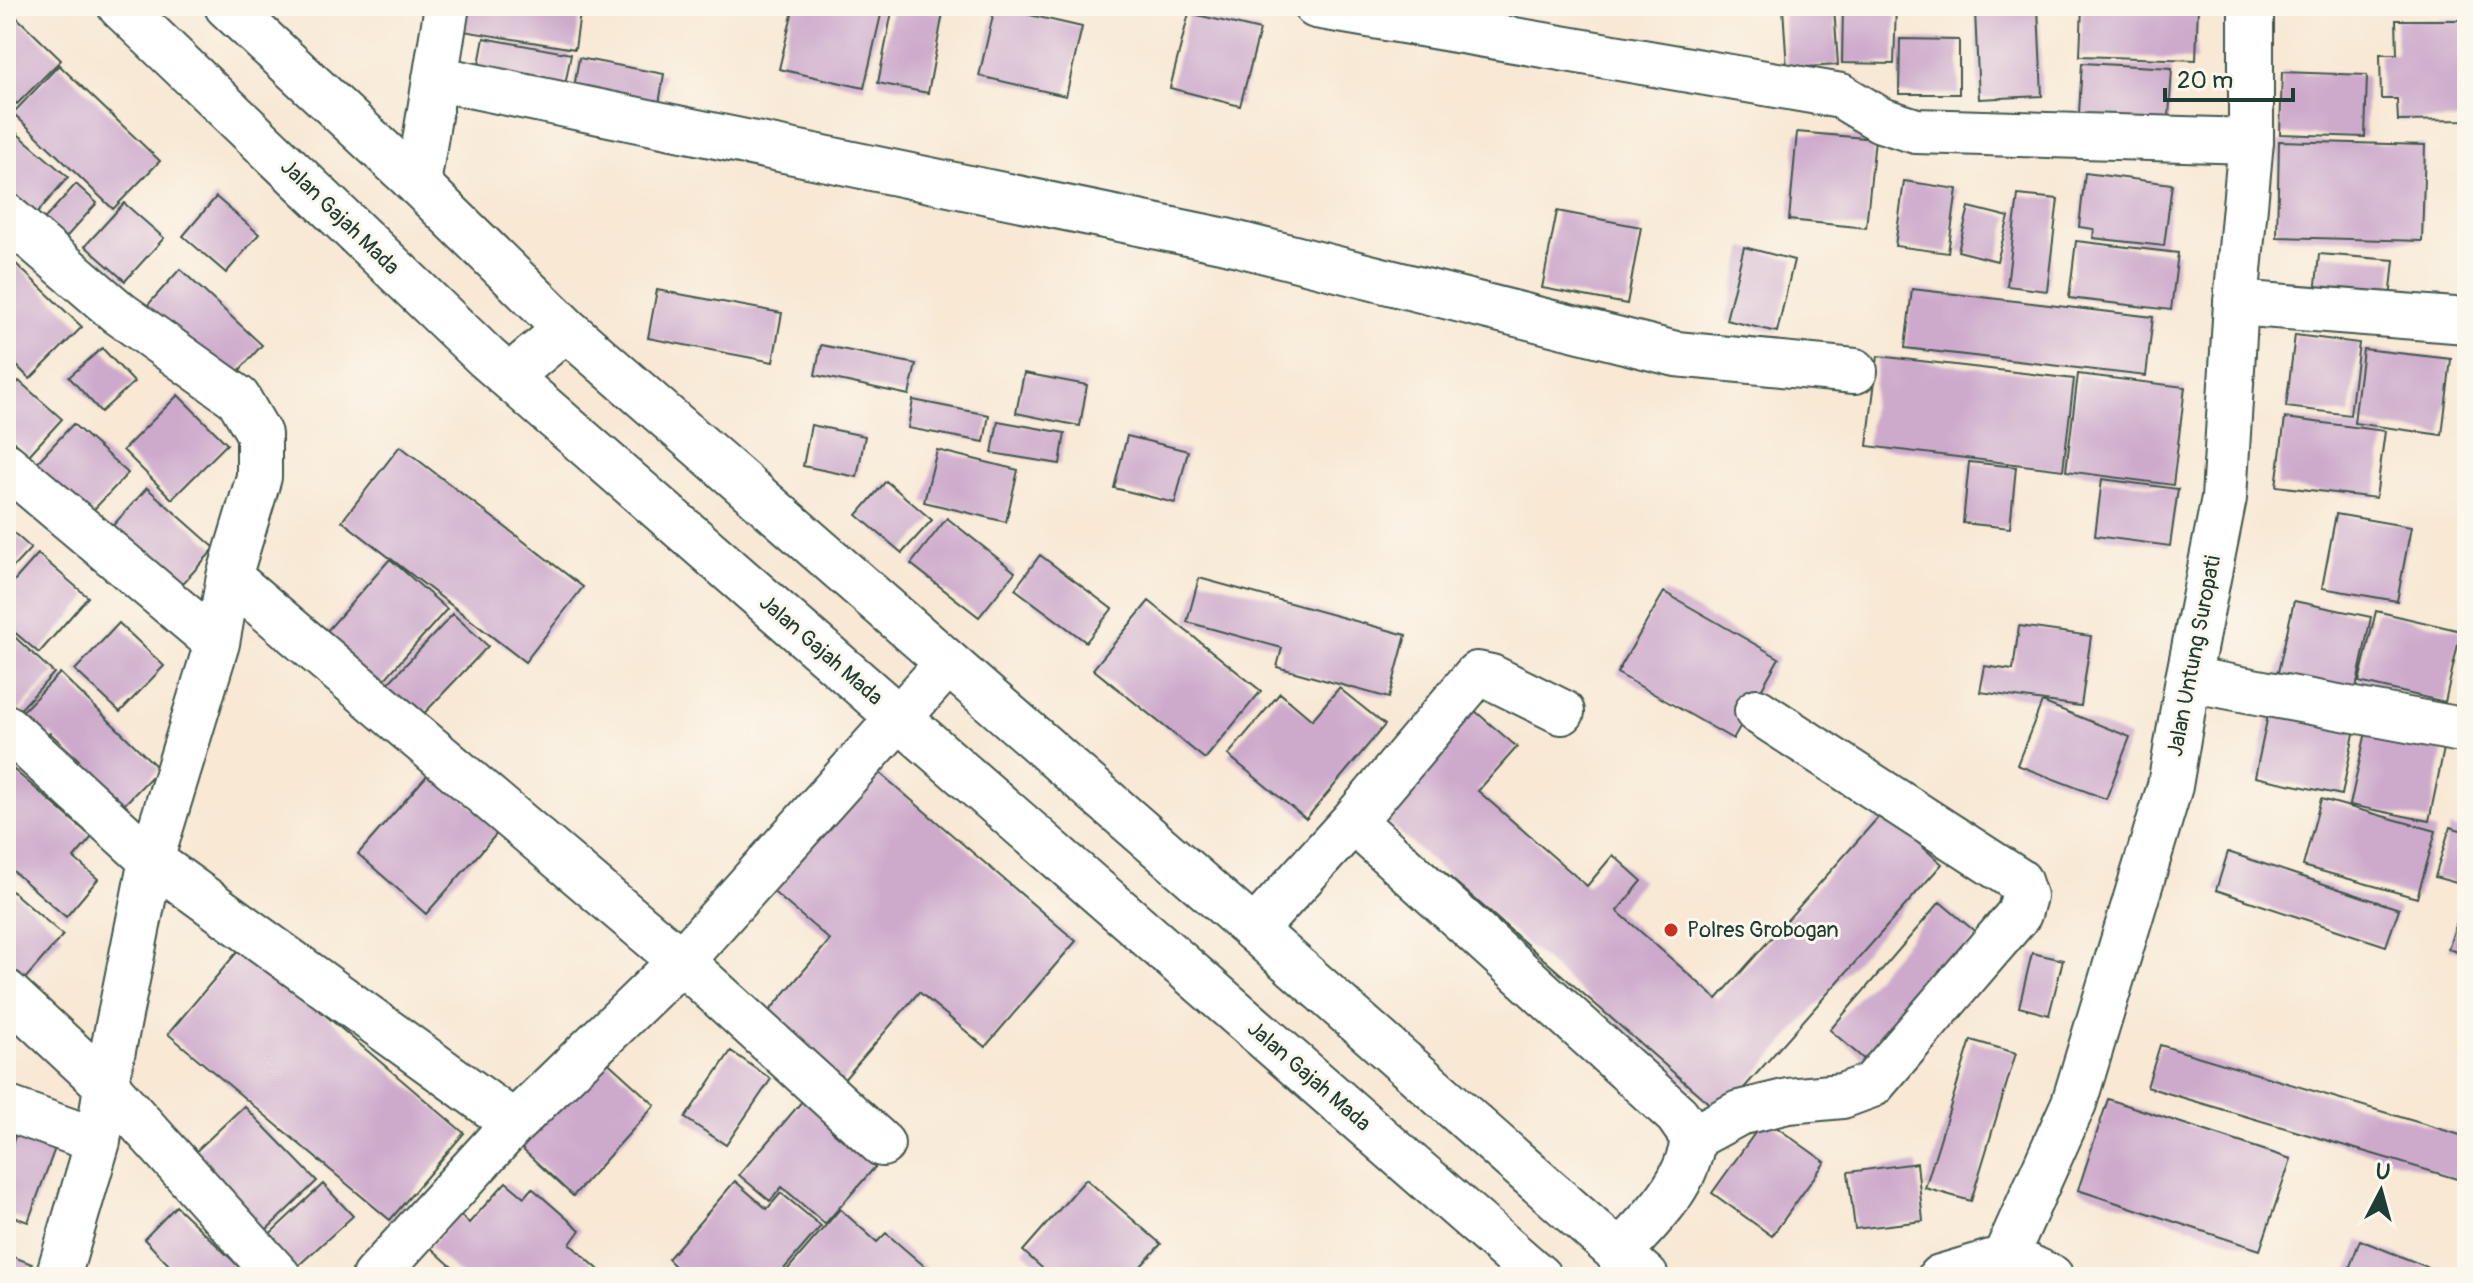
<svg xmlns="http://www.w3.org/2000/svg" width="2473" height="1283" viewBox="0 0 2473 1283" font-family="Pangolin,sans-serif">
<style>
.building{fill:#cdaacc}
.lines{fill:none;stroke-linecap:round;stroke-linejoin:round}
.minor-casing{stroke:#40574c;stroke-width:48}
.major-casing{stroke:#40574c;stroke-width:48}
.minor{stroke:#fff;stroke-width:44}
.major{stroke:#fff;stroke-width:44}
.poi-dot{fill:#c8321e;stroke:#fbf7ec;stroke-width:3}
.labels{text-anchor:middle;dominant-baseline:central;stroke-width:6;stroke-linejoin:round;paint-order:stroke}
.street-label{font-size:22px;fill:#1f3d34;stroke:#fbf7ec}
.poi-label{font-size:22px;fill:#1f3d34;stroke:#fbf7ec;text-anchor:start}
</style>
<rect width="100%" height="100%" fill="#fbf7ec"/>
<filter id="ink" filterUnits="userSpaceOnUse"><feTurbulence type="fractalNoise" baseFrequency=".0125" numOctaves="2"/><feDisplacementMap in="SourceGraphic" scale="16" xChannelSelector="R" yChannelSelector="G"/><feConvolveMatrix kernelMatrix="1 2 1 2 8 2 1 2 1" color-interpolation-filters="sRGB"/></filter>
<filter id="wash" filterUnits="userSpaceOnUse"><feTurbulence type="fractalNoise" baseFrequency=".006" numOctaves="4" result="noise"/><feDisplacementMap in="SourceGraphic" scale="32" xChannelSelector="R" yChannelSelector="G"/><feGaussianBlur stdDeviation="1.8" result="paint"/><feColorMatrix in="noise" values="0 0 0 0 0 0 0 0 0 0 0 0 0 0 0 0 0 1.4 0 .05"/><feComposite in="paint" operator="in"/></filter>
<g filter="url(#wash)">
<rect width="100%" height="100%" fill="#f8e8d4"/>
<g id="blocks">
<path class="building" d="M461 6H581L575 49 457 30Z
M794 6H883L864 88 779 69Z
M893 6 943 13 928 93 878 83Z
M1834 6 1838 65 1787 68 1783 8Z
M1843 6H1896L1894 64 1842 63Z
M2082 6H2198L2196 60 2080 56Z
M6 7 61 60 17 104 6 93Z
M995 7 1082 27 1066 96 979 76Z
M2038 8 2042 96 1979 99 1975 11Z
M1189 13 1260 30 1240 106 1170 88Z
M2396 20H2467V120L2398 121 2397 99H2381L2380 54H2397Z
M484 38 571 54 563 96 476 80Z
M1900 39 1959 40V94H1899Z
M579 58 664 74 658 110 573 94Z
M2082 63 2172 68 2168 134 2078 130Z
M59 65 160 161 113 209 13 113Z
M2282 72 2367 75 2365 137 2280 134Z
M6 124 68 177 31 220 6 199Z
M1797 132 1875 139 1866 228 1789 220Z
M2279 141 2425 145 2422 241 2277 237Z
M2085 173 2172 184 2164 246 2093 238 2094 229 2079 227Z
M1904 181 1957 189 1948 253 1895 246Z
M76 184 97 203 59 245 38 226Z
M2018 195 2058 199 2047 291 2007 286Z
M216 197 259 234 226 273 183 236Z
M124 203 164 238 125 281 85 246Z
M1969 207 2009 217 1997 261 1958 251Z
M1557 211 1641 227 1627 304 1542 288Z
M2076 241 2178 253 2171 310 2069 298Z
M1744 247 1794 260 1777 332 1726 320Z
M2319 254 2394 260 2390 300 2315 295Z
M13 261 82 327 30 379 6 355V269Z
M180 269 262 345 229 382 147 306Z
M1912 289 2153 317 2146 376 1905 348Z
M657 290 782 313 773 362 648 338Z
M2295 335 2359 343 2350 415 2286 407Z
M821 345 916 364 909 395 815 375Z
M102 348 134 382 101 412 69 377Z
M2363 349 2451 359 2442 435 2354 423Z
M1878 356 2074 379 2063 470 1867 446Z
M1024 373 1087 385 1080 426 1016 413Z
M2078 374 2185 387 2173 485 2066 471Z
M19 381 62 419 29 455 6 435V395Z
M178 395 227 444 172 499 123 450Z
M913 400 989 415 984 442 908 428Z
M2285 418 2385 431 2376 498 2276 486Z
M998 421 1065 433 1060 464 992 453Z
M73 424 128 473 84 520 30 470Z
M811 425 865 436 857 477 803 466Z
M1127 436 1188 451 1175 503 1114 488Z
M400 446 583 587 525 662 342 521Z
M937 450 1018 470 1006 522 924 502Z
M1969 462 2016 467 2010 528 1963 523Z
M2102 479 2178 489 2170 546 2095 536Z
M886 481 932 520 902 553 857 515Z
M147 488 215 548 174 593 106 533Z
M2336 514 2411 527 2397 601 2322 588Z
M947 518 1015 572 979 617 911 564Z
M6 526 31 548 6 575Z
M38 554 88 597 39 653 6 625V590Z
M1040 555 1112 609 1086 642 1015 589Z
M390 559 447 609 376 689 320 639Z
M1199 578 1406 635 1389 698 1277 667 1282 648 1187 622Z
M1664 592 1779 658 1733 739 1617 673Z
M1149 601 1261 691 1205 759 1093 669Z
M2294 601 2371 617 2354 698 2276 681Z
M2376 611 2461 631 2445 702 2359 682Z
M453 614 488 646 415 723 381 691Z
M119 623 164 666 120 712 75 670Z
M2019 626 2091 636 2081 706 1980 692 1985 666 2013 670Z
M6 629 54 673 15 715 6 707Z
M60 673 159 769 110 819 65 775 79 760 50 733 36 746 11 723Z
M1339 688 1385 725 1306 819 1228 755 1280 693 1312 720Z
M2271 701 2357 718 2342 795 2255 777Z
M2042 702 2130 737 2106 799 2017 765Z
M1468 705 1517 747 1478 791 1587 886 1613 855 1642 881 1617 911 1717 999 1883 812 1942 864 1721 1114 1374 811Z
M2369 718 2447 734 2429 821 2350 805Z
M867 762 1076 941 985 1047 919 992 836 1089 759 1023 830 940 763 883Z
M6 763 92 837 74 858 98 879 66 917 6 865Z
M431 771 500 830 426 914 358 854Z
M2321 799 2436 831 2417 898 2303 866Z
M2450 827 2467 832V886L2435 877Z
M2228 852 2399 909 2386 946 2216 890Z
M6 886 63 935 17 988 6 979Z
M2467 890V955L2448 949Z
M1940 902 1978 934 1866 1061 1830 1030Z
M243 945 464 1133 390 1220 168 1034Z
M2032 953 2063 960 2049 1015 2019 1007Z
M1971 1040 2016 1053 1971 1201 1925 1188Z
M2160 1045 2467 1137V1182L2147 1087Z
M731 1051 771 1079 726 1145 685 1118Z
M602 1057 655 1105 573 1196 520 1147Z
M810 1092 842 1119 832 1131 875 1167 825 1224 782 1187 770 1201 739 1175Z
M2108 1099 2291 1159 2260 1250 2078 1190Z
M244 1106 317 1181 264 1232 191 1156Z
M1765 1119 1825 1162 1772 1236 1712 1193Z
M20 1122 59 1137 28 1222 6 1214V1143L12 1145Z
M1917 1163 1923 1221 1855 1229 1848 1172Z
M1086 1179 1161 1244 1131 1277H1052L1023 1251Z
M735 1181 767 1209 781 1193 821 1226 777 1277H664L674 1265 668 1259Z
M506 1182 524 1197 532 1188 580 1230 570 1244 607 1277H463L430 1247 459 1214 469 1223Z
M323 1184 353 1216 289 1274 260 1243Z
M176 1206 250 1277H157L169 1265 144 1239Z
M840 1209 877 1242 886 1233 937 1277H781Z
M2360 1240 2452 1277H2346Z
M6 1254 32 1264 27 1277H6Z"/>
</g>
</g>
<g filter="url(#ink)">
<use href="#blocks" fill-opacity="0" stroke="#40574c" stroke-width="2"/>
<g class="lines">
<g class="minor-casing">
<path id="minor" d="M1316 6 1841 96 1881 120 1916 131 2251 141
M435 78 1226 241 1676 354 1855 371
M418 184 447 6
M6 216 119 313 238 398 259 434V477L229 577 217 643 151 860 106 1085 98 1141 58 1277
M2236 303 2467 321
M6 465 217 643
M229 577 681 961 882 1144
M2188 679 2467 731
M6 727 151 860 514 1123
M1353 821 1677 1115 1693 1138C1688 1186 1650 1220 1618 1254
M1254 930 1353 821 1477 674 1491 677 1562 712
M6 992 106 1085 279 1277
M6 1108 98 1141
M1693 1138 1739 1113 1788 1101 1842 1096 1872 1085 2019 914 2024 896 2019 881 1757 711
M2008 1257 2051 1277
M374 1277 514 1123 681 961 948 663"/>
</g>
<g class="major-casing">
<path id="major" d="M120 6 487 358 1539 1277
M227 6 418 184 566 329 1254 930 1646 1277
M509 377 566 329
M1940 1277 2008 1257
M1996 1277 2074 1103 2170 786 2188 679 2224 498 2236 303 2251 141V6"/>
</g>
<use href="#minor" class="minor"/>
<use href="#major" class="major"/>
</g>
</g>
<circle class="poi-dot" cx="1671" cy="930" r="8"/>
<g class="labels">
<g class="street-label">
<text transform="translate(340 217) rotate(44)">Jalan Gajah Mada</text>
<text transform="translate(821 650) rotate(41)">Jalan Gajah Mada</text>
<text transform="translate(2194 656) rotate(-79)">Jalan Untung Suropati</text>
<text transform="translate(1309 1076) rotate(41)">Jalan Gajah Mada</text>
</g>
<g class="poi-label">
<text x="1687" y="930">Polres Grobogan</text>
</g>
</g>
<rect width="2473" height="1283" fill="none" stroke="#fbf7ec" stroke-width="32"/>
<g transform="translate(2381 1191) rotate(6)" stroke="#fbf7ec" stroke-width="6" paint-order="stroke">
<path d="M0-6L14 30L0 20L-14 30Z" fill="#1f3d34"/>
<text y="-12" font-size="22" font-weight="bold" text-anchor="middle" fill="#1f3d34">U</text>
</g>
<path d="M2165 88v12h128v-12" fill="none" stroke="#1f3d34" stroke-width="4"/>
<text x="2177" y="88" font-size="24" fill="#1f3d34" stroke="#fbf7ec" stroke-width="6" paint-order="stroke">20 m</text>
</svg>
